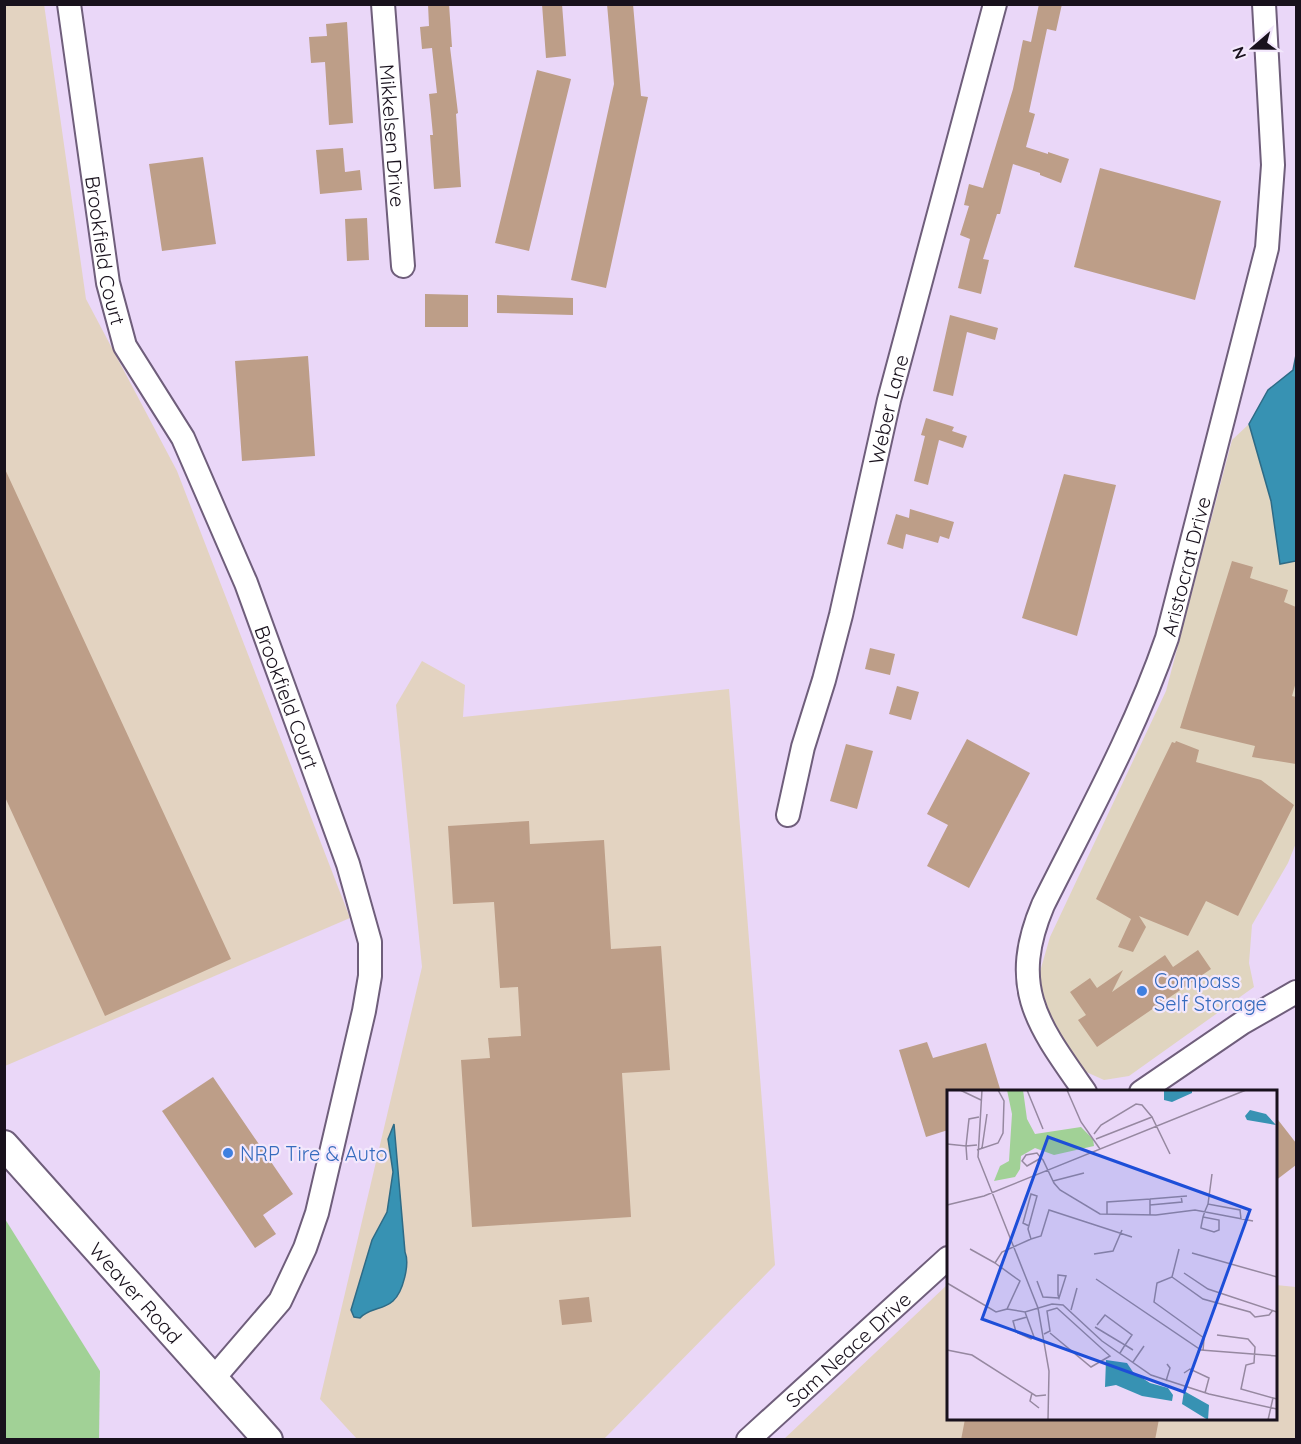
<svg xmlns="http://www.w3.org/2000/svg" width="1301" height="1444" viewBox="0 0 1301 1444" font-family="Quicksand,sans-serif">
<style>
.commercial{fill:#e0d5c0}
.industrial{fill:#e3d3c1}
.green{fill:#a1d196}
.water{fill:#3792b3;stroke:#2e6b86;stroke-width:1.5}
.building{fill:#bd9e88}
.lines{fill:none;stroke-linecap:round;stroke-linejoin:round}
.minor-casing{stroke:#6f5e7b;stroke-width:26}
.major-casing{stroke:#6f5e7b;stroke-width:32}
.minor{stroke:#fff;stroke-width:22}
.major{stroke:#fff;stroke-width:28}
.shop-dot{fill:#3f7fe0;stroke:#f3e8fc;stroke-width:2}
.labels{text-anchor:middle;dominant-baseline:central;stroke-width:4.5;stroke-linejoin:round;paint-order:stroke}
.street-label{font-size:20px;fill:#18111c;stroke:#f3e8fc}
.shop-label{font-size:20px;fill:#366cbe;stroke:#f3e8fc;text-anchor:start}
.inset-road{fill:none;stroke:#9688a0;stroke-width:1.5}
.view{fill:#1d4ed8;fill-opacity:0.15;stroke:#1d4ed8;stroke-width:3}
.inset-edge{fill:none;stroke:#18111c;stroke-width:3}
</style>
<rect width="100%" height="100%" fill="#ead7f8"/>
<path class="commercial" d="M1249 424 1271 501 1280 564 1296 561V843L1288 863 1252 925 1249 963 1254 987 1129 1076 1104 1080 1084 1071 1046 1011 1037 982 1050 937 1166 691 1232 440Z"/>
<path class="industrial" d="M44 4 86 299 177 471 350 918 5 1066 4 5Z
M422 661 465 685 463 717 729 689 775 1265 604 1439H357L320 1399 422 967 396 705Z
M948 1284V1418H1276V1285L1296 1287V1439L783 1440Z"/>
<path class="green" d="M5 1219 100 1371 99 1439H5Z"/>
<path class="water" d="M1296 355V561L1280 564 1271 501 1249 424 1268 390 1293 370Z
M394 1124 405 1252C410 1264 403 1292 393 1301 383 1310 369 1308 360 1318L354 1317 351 1310 372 1240 387 1212 393 1172 388 1139Z"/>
<path class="building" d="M428 4H449L452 47H450L458 113 456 114 461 187 434 189 430 135H433L429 94 437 93 432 48 422 49 420 27 429 26Z
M542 4H562L566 56 546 58Z
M607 4H633L641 96 648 97 606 288 571 280 614 84Z
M1039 4H1062L1056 31 1047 29 1029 112 1035 114 1026 147 1048 154V152L1069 159 1061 183 1040 175V173L1013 164 1000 214H997L983 259 989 260 981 294 958 288 970 239 960 235 969 206 964 205 969 184 983 188 1013 89 1023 40 1031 42Z
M347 22 353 123 329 125 325 62 311 63 309 37 327 36 326 24Z
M537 70 571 79 529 251 495 243Z
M343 148 345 172 360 170 362 190 320 194 316 150Z
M203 157 216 244 162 251 149 164Z
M1100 168 1221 201 1195 300 1074 267Z
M367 218 369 260 347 261 345 219Z
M425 294 468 295V327H425Z
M497 295 573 298V315L497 313Z
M950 315 998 328 995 340 967 332 953 396 933 391Z
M308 356 315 456 242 461 235 361Z
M926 418 954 427 952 431 967 436 963 448 939 440 928 485 914 481 925 436 921 435Z
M4 467 231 959 105 1016 4 795Z
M1064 474 1116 485 1077 636 1022 618Z
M910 509 954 522 949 539 940 536 938 543 906 534 903 549 887 544 896 514 909 518Z
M1232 561 1253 567 1250 578 1288 590 1284 602 1296 607V682L1292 696 1296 697V764L1252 757 1255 746 1180 728Z
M870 648 895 654 890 675 865 669Z
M897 686 919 692 911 720 889 714Z
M967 739 1030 773 969 888 927 866 948 825 927 814Z
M1176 741 1199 750 1196 762 1261 780 1294 805 1238 916 1206 901 1188 936 1139 916 1146 927 1133 952 1118 947 1131 919 1096 899 1172 742 1175 743Z
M846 744 873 751 857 809 830 801Z
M529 821 530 844 604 840 611 949 661 946 670 1070 622 1073 631 1217 472 1227 461 1060 490 1058 488 1038 521 1036 518 987 500 988 494 902 453 904 448 826Z
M1198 950 1211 969 1097 1047 1078 1020 1086 1015 1070 992 1090 978 1097 988 1123 970 1112 992 1165 955 1173 967Z
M927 1042 933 1058 986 1043 1001 1092H948V1130L926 1137 899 1050Z
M213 1077 293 1194 263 1215 276 1234 255 1248 162 1111Z
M1275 1116 1296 1143V1165L1275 1181Z
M589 1297 592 1322 562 1325 559 1300Z
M965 1419H1159L1155 1440H961Z"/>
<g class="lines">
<g class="minor-casing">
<g id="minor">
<path id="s1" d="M69 4 108 283 125 346 183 438 246 583 348 864 370 942V976L364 1011 317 1213 305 1248 280 1301 213 1379"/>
<path id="s2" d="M383 4 403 266"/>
<path id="s3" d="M788 815 803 747 824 680 841 615 889 400 995 4"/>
<path id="s4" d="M1085 1092C1038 1025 1008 988 1043 905 1087 817 1135 731 1167 638L1267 248 1273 165 1264 4"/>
<path d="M1141 1092 1242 1023 1296 992"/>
<path id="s5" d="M748 1440 948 1258"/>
</g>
</g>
<g class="major-casing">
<g id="major">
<path id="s6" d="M4 1145 268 1440"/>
</g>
</g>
<use href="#minor" class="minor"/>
<use href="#major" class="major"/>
</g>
<g class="shop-dot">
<circle cx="1142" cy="991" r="6"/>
<circle cx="228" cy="1153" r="6"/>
</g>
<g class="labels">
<g class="street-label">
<text stroke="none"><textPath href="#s2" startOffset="132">Mikkelsen Drive</textPath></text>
<text stroke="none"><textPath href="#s1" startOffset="249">Brookfield Court</textPath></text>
<text stroke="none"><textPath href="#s3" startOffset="418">Weber Lane</textPath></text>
<text stroke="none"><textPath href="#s4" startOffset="573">Aristocrat Drive</textPath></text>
<text stroke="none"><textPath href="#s1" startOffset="735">Brookfield Court</textPath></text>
<text stroke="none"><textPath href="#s6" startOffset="198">Weaver Road</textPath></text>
<text stroke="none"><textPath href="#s5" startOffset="135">Sam Neace Drive</textPath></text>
</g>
<g class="shop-label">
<text x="1154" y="980">Compass<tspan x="1154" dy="23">Self Storage</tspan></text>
<text x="240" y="1153">NRP Tire &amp; Auto</text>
</g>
</g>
<g transform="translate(947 1090)">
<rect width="330" height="330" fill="#ead7f8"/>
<path d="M60 0H76L80 29 88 44 134 37 146 49 147 56 107 65 88 58 74 66 73 79 68 87 47 91 53 76 62 71 65 24Z" fill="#a1d196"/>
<path d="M217 0H245V3L225 12 217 10ZM303 20 319 24 329 35 300 30 298 26ZM159 270 180 273 186 282 203 293 221 298 226 305 225 311 195 306 169 295 158 297ZM237 301 262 315 261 330 235 314Z" fill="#3792b3"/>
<path class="inset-road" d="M13 0 34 10M35 0 31 67 91 218 102 281 101 330M80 0 96 39M120 0 134 32 153 59M147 44 154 35 189 14 195 15 205 27M149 49 205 27 223 64M0 54 19 56 22 29 32 27M35 58 40 24M30 60 51 53 56 43 57 11 51 0M94 68 80 76 75 71 79 65 90 63 94 68 96 70 107 93 113 100 153 124 209 125 248 120 306 131M20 70 19 56 30 55M106 91 137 83M203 109 240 106M261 114 265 84M0 115 37 106 299 0M203 115 235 112 234 106M160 125V112L203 109V125M256 127 272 130V140L267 142 254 138V137L256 127 258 121 261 114 293 120 294 129M84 149 94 146 102 120 185 147M23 159 48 173 55 162 84 149 81 139 90 106 84 104 76 133 82 136M232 159 225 187 210 193 207 212 257 248 256 261M245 163 330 187M147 164 166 161 175 140M237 183 261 199 330 222M111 185 119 186 112 208 111 205ZM225 187 256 209 303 222 308 227 322 225 326 220M149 189 254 260 330 266M90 191 96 207 112 208M0 193 49 222 60 219 73 191 48 173M60 219 78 222 105 214 116 215 155 251 204 285 262 304 330 319M124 220 130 198M78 222 87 247 84 249 69 242 66 231 80 227M150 235 158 225 185 245 178 255 186 260M148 237 178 255 173 263M97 244 103 241 100 221 110 218 163 266 144 277 103 243M270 245 301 249 308 257 307 273 299 275 294 299 326 308M0 260 25 265 89 306 99 305M186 272 197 256M237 283 243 279 262 288 258 303M219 291 223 278 220 274M85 303 83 311 92 318M321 330 326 308 330 309"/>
<path class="view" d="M101 47 303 120 237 302 35 229Z"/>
<rect width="330" height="330" class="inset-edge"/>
</g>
<rect width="1301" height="1444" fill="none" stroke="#18111c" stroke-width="12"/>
<g transform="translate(1253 48) rotate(250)" stroke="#f3e8fc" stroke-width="4.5" paint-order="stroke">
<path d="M0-4.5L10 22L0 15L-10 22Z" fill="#18111c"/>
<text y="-9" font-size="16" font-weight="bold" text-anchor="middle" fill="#18111c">N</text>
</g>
</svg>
